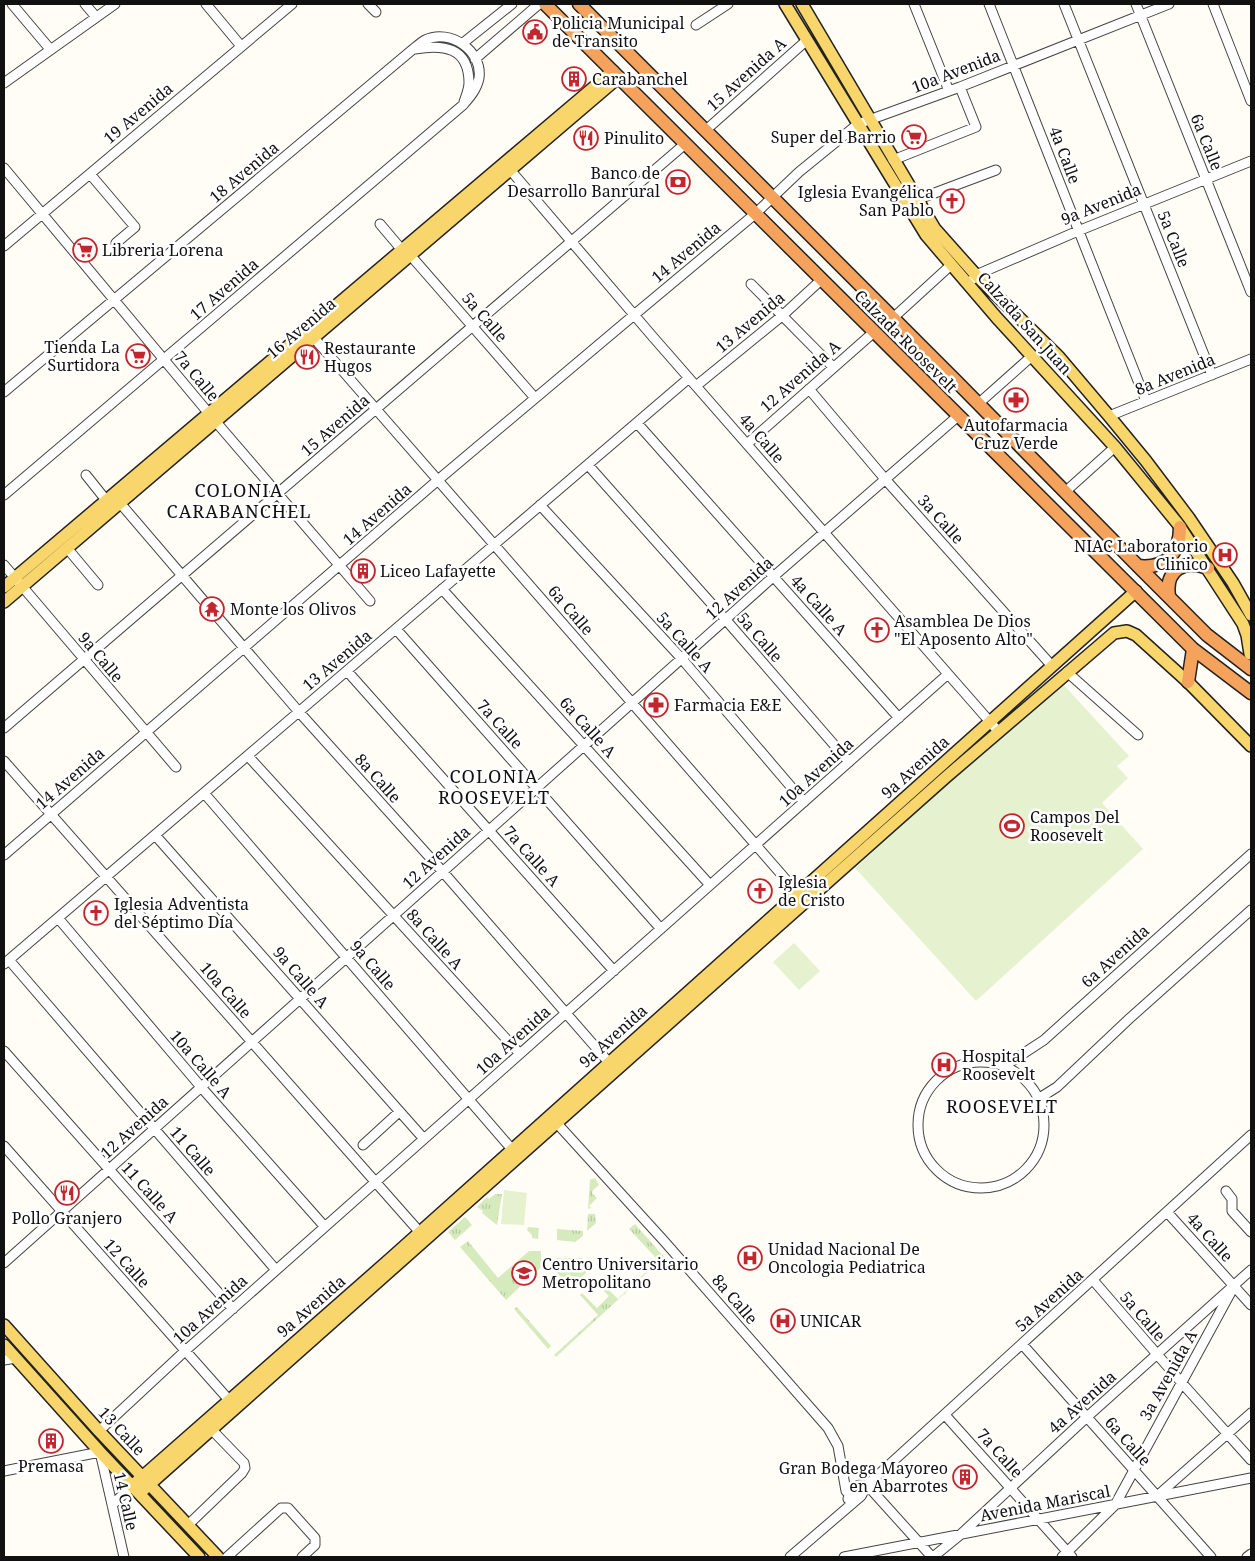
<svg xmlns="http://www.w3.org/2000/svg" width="1255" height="1561" viewBox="0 0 1255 1561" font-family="'Noto Serif',serif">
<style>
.grass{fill:url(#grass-tufts)}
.pitch{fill:#e6f2cf}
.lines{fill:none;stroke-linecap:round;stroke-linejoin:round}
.minor-casing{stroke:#444;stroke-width:11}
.major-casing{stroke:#222;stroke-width:14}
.highway-casing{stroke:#222;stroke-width:15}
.minor{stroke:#fff;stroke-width:9}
.major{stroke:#f9d66b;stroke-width:11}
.highway{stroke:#f5a25d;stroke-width:12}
.labels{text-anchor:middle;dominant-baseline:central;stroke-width:5;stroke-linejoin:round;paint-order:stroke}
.poi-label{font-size:16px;fill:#111;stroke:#fff;text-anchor:start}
.street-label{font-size:16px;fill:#111;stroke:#fff}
.neighbourhood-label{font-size:18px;letter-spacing:1px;fill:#111;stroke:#fff}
</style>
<defs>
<pattern id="grass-tufts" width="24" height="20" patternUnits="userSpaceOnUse" patternTransform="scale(1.25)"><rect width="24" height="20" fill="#d5ebbd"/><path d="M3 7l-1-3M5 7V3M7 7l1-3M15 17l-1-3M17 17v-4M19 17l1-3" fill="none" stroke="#b6c8a1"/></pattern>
</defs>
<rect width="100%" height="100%" fill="#fffdf5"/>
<path class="grass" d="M595 1178 599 1185 593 1190 592 1193 597 1198 589 1206 591 1208 588 1209 590 1180Z
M495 1194H502L497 1225 482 1213 483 1211 477 1207 487 1197 489 1199Z
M588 1214H595L596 1223 587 1231Z
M465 1217 472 1225 455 1240 448 1232Z
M635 1224 664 1257 556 1357 554 1355 598 1315 580 1295 582 1293 597 1308 609 1296 604 1291 607 1288 618 1299 658 1260 629 1229Z
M528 1227 539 1228 538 1239 532 1238V1235L527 1230Z
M557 1229 583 1231V1236L575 1242 557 1240Z
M468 1241 498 1278 529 1251H541V1267L506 1300 460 1247Z
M556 1258H582L591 1268 570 1288 555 1270Z
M517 1307 551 1346 548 1349 514 1309Z"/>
<path class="pitch" d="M1061 682 1129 756 1117 766 1128 778 1102 803 1143 849 976 1001 855 868Z
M794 943 820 971 799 990 773 962Z
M504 1190 527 1193 524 1225 501 1224Z"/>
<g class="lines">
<g class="minor-casing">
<path id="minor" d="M12 4 50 49
M85 4 96 17
M206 4 241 46
M368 4 376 12
M914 4 949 91
M989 4 1146 401
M1064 4 1212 375
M1136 4 1251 292
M1213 4 1251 101
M696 25 728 4
M463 43 512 4
M415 49C443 44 469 47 469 83 469 89 466 96 464 102
M475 59 539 4
M4 83 115 4
M706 130 807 40
M893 160 976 127 960 87
M506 165 653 337 998 731
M4 168 216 422 370 601
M90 174 135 227 116 243
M916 200 996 170
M380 224 402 250
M4 246 292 4
M411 256 535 398
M973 279 976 275 1078 231 1251 161
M751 284 833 367
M893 318 951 265
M314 338 802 898
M696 386 783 315 821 280
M809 389 885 479 1052 666
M4 392 412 50C416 47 420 43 425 40 450 28 483 51 479 78 477 89 470 97 463 105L4 495
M978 404 1032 356
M1109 416 1251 359
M637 423 899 718
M747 444 874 332
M588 465 726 620 849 762
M86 475 106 500
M1065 492 1115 447
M120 503 299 712 443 872 612 1066
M540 505 682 659 804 802
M67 548 98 585
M4 565 176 767
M442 589 710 885
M396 629 661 929
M347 671 614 971
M1067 672 1138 735
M4 728 685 144
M248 756 520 1054
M4 761 424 1237
M204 793 516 1154
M155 835 424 1139
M4 855 438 480 634 315 755 214 799 172 858 124 960 87 1169 4
M58 918 201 1087 325 1227
M9 960 276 1270
M4 964 689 378
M4 1051 233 1309
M918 1125a63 63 0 1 1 126 0a63 63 0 1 1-126 0Z
M999 1063 1012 1061 1044 1040 1251 854
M1038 1099 1057 1087 1130 1018 1251 910
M553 1119 664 1241 828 1428 838 1446 846 1491 849 1494 861 1496
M363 1145 399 1112
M4 1146 229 1400
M1226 1191 1232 1199V1211L1251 1232
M1167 1212 1251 1305
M4 1263 773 577 958 416
M1093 1280 1181 1382 1251 1460
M1022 1344 1211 1557
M4 1360 16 1358
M945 1415 1072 1557
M99 1431 185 1351 948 674
M4 1471 100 1452 124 1557
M867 1485 932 1557
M1157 1496 1251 1413
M848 1499C850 1488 856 1484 867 1485
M112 1505 133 1485
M188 1525 242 1473 245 1468 244 1463 212 1430
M227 1557 281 1508H288L315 1538V1545L302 1557
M790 1557 861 1496 867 1485 1251 1135
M844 1557 1251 1478
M933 1557 960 1535 1087 1417 1251 1270
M1062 1557 1115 1505 1232 1290
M1247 1557 1251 1554"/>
</g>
<g class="major-casing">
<path id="major" d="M785 4 926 235 997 318 1115 447 1178 524 1243 624 1247 635 1250 654
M802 4 935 229 976 275 1059 357 1109 416 1146 461 1189 518 1233 583 1251 615
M4 587 613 71
M4 602 619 77
M4 1325 99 1431 218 1557
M4 1345 100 1452 199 1557
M133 1485 390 1259 1136 591
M140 1493 946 777 1114 633 1127 631 1136 635 1188 682 1251 746"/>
</g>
<g class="highway-casing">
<path id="highway" d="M545 4 1193 649 1251 693
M579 4 955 380 1138 566 1207 635 1251 669
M1138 566C1165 569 1180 554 1180 527
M1169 596C1165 570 1184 559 1208 568
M1188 682 1193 649"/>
</g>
<use href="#minor" class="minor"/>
<use href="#major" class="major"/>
<use href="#highway" class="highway"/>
</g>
<defs>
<g id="civic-ring" transform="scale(1.25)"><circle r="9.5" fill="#fff" stroke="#c4262e" stroke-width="1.5"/><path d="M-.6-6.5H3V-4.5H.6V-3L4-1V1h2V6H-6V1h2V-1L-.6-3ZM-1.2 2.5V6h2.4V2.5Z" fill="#c4262e"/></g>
<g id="building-ring" transform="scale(1.25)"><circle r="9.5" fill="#fff" stroke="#c4262e" stroke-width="1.5"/><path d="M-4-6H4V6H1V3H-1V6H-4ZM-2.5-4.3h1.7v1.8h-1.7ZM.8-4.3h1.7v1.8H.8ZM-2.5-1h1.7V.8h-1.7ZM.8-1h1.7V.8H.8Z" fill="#c4262e"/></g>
<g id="supermarket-ring" transform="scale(1.25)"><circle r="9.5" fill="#fff" stroke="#c4262e" stroke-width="1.5"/><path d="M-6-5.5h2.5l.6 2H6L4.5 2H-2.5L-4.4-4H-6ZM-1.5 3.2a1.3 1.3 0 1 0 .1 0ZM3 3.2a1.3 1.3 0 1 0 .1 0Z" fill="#c4262e"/></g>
<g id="restaurant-ring" transform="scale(1.25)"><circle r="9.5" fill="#fff" stroke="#c4262e" stroke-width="1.5"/><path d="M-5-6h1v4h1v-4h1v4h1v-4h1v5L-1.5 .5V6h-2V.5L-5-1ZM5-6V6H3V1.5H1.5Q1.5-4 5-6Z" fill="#c4262e"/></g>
<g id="bank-ring" transform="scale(1.25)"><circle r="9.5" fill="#fff" stroke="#c4262e" stroke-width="1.5"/><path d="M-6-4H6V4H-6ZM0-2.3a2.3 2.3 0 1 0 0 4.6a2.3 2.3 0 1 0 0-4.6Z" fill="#c4262e"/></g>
<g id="church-ring" transform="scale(1.25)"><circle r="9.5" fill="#fff" stroke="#c4262e" stroke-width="1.5"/><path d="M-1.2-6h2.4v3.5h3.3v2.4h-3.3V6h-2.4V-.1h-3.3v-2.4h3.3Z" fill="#c4262e"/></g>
<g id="pharmacy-ring" transform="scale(1.25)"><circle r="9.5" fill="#fff" stroke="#c4262e" stroke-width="1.5"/><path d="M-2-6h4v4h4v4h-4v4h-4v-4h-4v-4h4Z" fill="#c4262e"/></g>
<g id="hospital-ring" transform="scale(1.25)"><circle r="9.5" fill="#fff" stroke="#c4262e" stroke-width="1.5"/><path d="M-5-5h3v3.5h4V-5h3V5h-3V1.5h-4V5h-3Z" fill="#c4262e"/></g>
<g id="temple-ring" transform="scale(1.25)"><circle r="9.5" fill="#fff" stroke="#c4262e" stroke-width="1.5"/><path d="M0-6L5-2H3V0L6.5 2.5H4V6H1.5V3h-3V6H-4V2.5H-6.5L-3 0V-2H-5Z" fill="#c4262e"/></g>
<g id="stadium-ring" transform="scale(1.25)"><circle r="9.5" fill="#fff" stroke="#c4262e" stroke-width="1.5"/><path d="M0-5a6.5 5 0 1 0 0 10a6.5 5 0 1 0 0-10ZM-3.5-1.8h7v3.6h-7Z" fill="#c4262e"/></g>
<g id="university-ring" transform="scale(1.25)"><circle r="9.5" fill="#fff" stroke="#c4262e" stroke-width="1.5"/><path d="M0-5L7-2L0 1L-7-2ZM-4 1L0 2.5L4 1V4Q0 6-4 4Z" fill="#c4262e"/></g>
</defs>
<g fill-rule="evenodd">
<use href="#civic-ring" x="535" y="32"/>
<use href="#building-ring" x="574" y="79"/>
<use href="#supermarket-ring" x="914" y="137"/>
<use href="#restaurant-ring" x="586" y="138"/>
<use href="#bank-ring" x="678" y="182"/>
<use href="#church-ring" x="952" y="201"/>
<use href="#supermarket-ring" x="85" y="250"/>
<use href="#supermarket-ring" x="138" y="356"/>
<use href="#restaurant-ring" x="307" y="357"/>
<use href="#pharmacy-ring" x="1016" y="400"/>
<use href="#hospital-ring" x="1225" y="555"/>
<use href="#building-ring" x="363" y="571"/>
<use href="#temple-ring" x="212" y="609"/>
<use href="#church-ring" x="877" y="630"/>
<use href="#pharmacy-ring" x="656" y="705"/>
<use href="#stadium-ring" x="1012" y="826"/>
<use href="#church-ring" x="760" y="891"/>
<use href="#church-ring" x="96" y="913"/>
<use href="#hospital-ring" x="944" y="1065"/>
<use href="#restaurant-ring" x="67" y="1193"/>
<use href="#hospital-ring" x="750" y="1258"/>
<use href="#university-ring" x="524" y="1273"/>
<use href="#hospital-ring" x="783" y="1321"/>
<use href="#building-ring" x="51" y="1441"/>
<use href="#building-ring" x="965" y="1477"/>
</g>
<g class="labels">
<g class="poi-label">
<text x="552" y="23">Policia Municipal<tspan x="552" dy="18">de Transito</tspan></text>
<text x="592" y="79">Carabanchel</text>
<text x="896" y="137" text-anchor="end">Super del Barrio</text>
<text x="604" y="138">Pinulito</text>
<text x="660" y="173" text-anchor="end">Banco de<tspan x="660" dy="18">Desarrollo Banrural</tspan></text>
<text x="934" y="192" text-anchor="end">Iglesia Evangélica<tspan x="934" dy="18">San Pablo</tspan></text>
<text x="102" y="250">Libreria Lorena</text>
<text x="120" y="347" text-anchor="end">Tienda La<tspan x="120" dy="18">Surtidora</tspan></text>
<text x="324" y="348">Restaurante<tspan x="324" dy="18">Hugos</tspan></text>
<text x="1016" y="425" text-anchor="middle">Autofarmacia<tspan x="1016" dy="18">Cruz Verde</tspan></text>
<text x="1208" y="546" text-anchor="end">NIAC Laboratorio<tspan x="1208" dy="18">Clinico</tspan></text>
<text x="380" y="571">Liceo Lafayette</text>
<text x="230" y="609">Monte los Olivos</text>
<text x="894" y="621">Asamblea De Dios<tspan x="894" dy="18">"El Aposento Alto"</tspan></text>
<text x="674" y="705">Farmacia E&amp;E</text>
<text x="1030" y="817">Campos Del<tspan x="1030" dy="18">Roosevelt</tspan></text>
<text x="778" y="882">Iglesia<tspan x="778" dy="18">de Cristo</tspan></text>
<text x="114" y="904">Iglesia Adventista<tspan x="114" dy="18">del Séptimo Día</tspan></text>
<text x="962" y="1056">Hospital<tspan x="962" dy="18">Roosevelt</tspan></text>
<text x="67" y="1218" text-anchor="middle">Pollo Granjero</text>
<text x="768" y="1249">Unidad Nacional De<tspan x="768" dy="18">Oncologia Pediatrica</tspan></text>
<text x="542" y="1264">Centro Universitario<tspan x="542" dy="18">Metropolitano</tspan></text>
<text x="800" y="1321">UNICAR</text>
<text x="51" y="1466" text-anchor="middle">Premasa</text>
<text x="948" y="1468" text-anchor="end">Gran Bodega Mayoreo<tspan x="948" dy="18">en Abarrotes</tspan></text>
</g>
<g class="street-label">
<text transform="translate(956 71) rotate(-21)">10a Avenida</text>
<text transform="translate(746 74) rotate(-42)">15 Avenida A</text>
<text transform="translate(138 113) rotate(-40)">19 Avenida</text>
<text transform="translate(1207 142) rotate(68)">6a Calle</text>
<text transform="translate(1065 155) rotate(69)">4a Calle</text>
<text transform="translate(244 172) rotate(-40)">18 Avenida</text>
<text transform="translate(1101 204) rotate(-22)">9a Avenida</text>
<text transform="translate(1174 239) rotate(68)">5a Calle</text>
<text transform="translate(686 252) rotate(-40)">14 Avenida</text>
<text transform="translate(224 289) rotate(-41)">17 Avenida</text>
<text transform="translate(485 317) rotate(49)">5a Calle</text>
<text transform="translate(750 322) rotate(-40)">13 Avenida</text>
<text transform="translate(1025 323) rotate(48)">Calzada San Juan</text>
<text transform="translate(301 328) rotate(-40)">16 Avenida</text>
<text transform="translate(906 341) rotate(45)">Calzada Roosevelt</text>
<text transform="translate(1175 374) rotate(-22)">8a Avenida</text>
<text transform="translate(197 376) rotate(50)">7a Calle</text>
<text transform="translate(800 376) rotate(-41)">12 Avenida A</text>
<text transform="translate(335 425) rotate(-41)">15 Avenida</text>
<text transform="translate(762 438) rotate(49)">4a Calle</text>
<text transform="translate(377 514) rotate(-41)">14 Avenida</text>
<text transform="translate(941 519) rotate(48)">3a Calle</text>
<text transform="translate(739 588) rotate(-42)">12 Avenida</text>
<text transform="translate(819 605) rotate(48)">4a Calle A</text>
<text transform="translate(571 610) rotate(49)">6a Calle</text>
<text transform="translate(760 637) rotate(49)">5a Calle</text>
<text transform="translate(685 642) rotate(48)">5a Calle A</text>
<text transform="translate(101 657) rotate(50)">9a Calle</text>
<text transform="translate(337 660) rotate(-40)">13 Avenida</text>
<text transform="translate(500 724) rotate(48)">7a Calle</text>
<text transform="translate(588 727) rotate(48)">6a Calle A</text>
<text transform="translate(915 767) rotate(-42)">9a Avenida</text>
<text transform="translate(816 772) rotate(-42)">10a Avenida</text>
<text transform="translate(70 778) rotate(-41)">14 Avenida</text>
<text transform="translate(378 778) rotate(48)">8a Calle</text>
<text transform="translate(532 856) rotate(48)">7a Calle A</text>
<text transform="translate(436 857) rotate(-42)">12 Avenida</text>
<text transform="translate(435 939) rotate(48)">8a Calle A</text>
<text transform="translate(1115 956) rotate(-42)">6a Avenida</text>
<text transform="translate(373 965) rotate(49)">9a Calle</text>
<text transform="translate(301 977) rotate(49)">9a Calle A</text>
<text transform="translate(226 990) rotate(49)">10a Calle</text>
<text transform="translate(613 1036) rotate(-42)">9a Avenida</text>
<text transform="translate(513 1040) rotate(-42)">10a Avenida</text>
<text transform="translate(201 1064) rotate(49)">10a Calle A</text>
<text transform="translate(134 1127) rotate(-42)">12 Avenida</text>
<text transform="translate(193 1151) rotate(49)">11 Calle</text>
<text transform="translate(150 1192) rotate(48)">11 Calle A</text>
<text transform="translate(1210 1237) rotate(48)">4a Calle</text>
<text transform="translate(127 1263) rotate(48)">12 Calle</text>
<text transform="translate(735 1299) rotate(49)">8a Calle</text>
<text transform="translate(1049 1300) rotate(-42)">5a Avenida</text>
<text transform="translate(311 1306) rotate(-41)">9a Avenida</text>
<text transform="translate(210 1309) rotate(-42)">10a Avenida</text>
<text transform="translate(1143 1316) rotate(49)">5a Calle</text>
<text transform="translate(1168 1375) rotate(-61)">3a Avenida A</text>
<text transform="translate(1082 1402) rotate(-42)">4a Avenida</text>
<text transform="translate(122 1431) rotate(47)">13 Calle</text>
<text transform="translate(1128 1441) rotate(48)">6a Calle</text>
<text transform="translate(1000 1453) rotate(48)">7a Calle</text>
<text transform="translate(126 1501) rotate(77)">14 Calle</text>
<text transform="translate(1045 1503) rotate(-11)">Avenida Mariscal</text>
</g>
<g class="neighbourhood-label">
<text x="239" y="490">COLONIA<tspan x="239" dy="21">CARABANCHEL</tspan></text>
<text x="494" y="776">COLONIA<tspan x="494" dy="21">ROOSEVELT</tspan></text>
<text x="1002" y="1106">ROOSEVELT</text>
</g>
</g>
<rect width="1255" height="1561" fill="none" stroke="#111111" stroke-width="10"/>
</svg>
